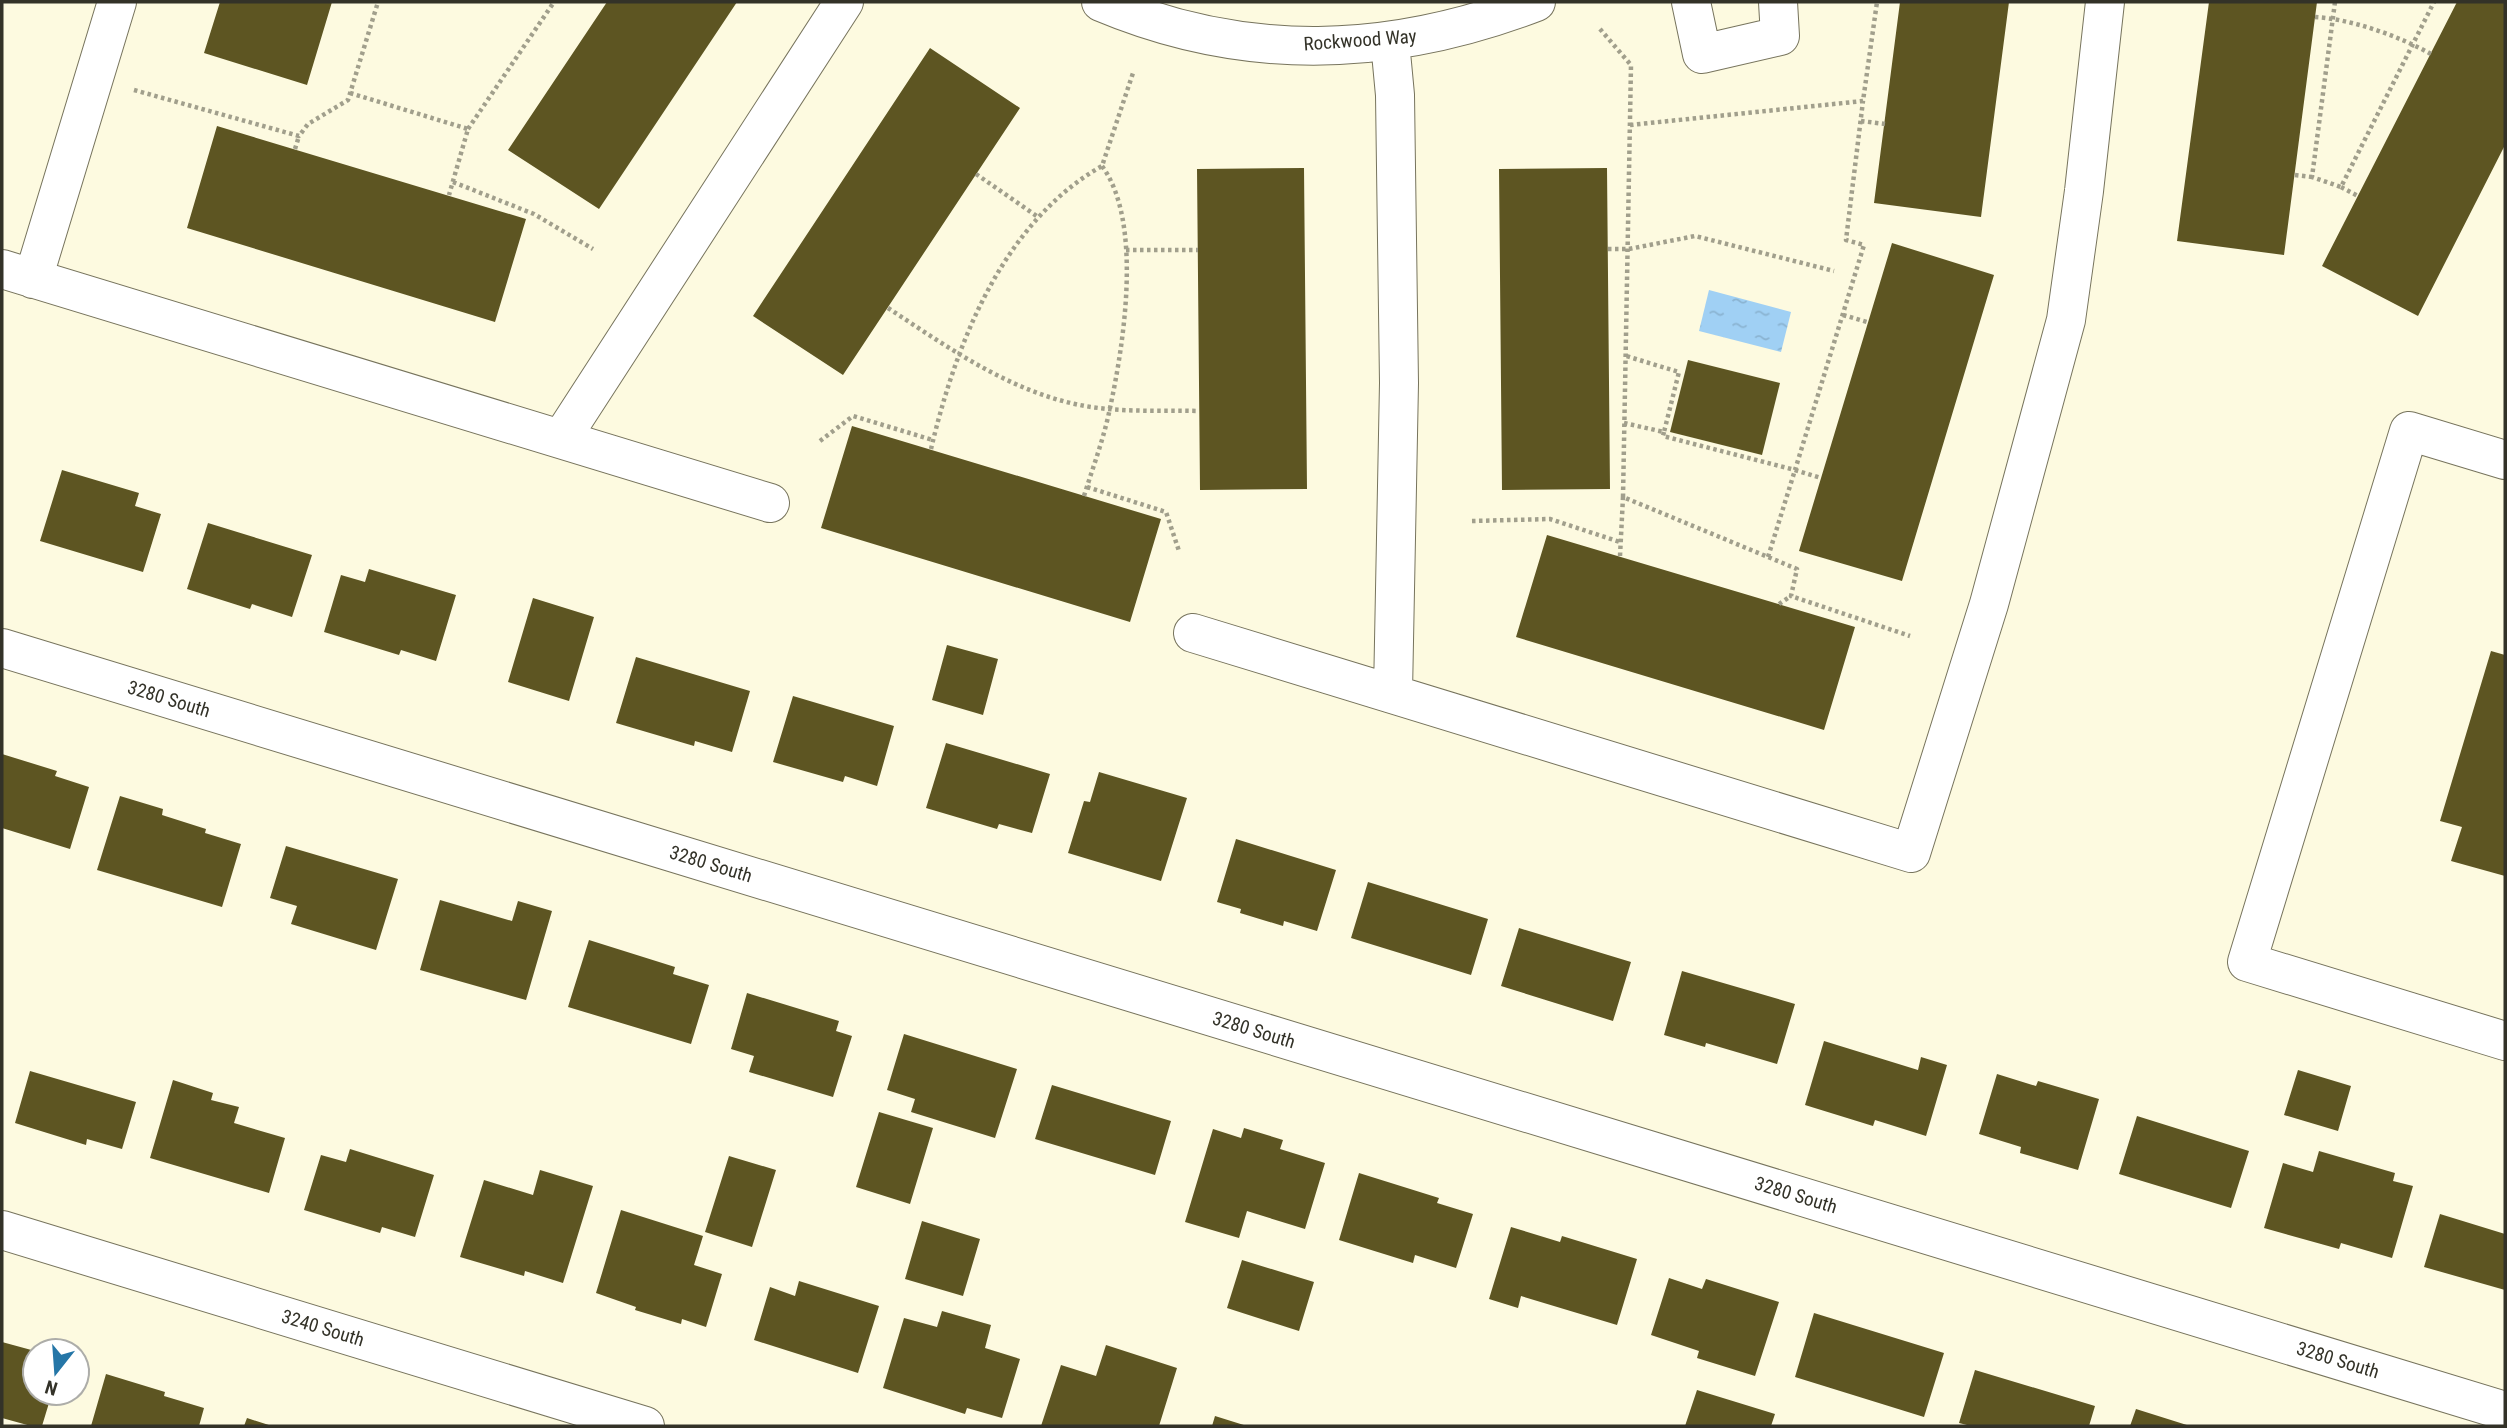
<svg xmlns="http://www.w3.org/2000/svg" width="2507" height="1428" viewBox="0 0 2507 1428" font-family="'Roboto Condensed',sans-serif">
<style>
.water{fill:url(#water-ripples)}
.building{fill:#5d5522}
.lines{fill:none;stroke-linecap:round;stroke-linejoin:round}
.minor-casing{stroke:#77745d;stroke-width:40}
.path{stroke:#a19f8c;stroke-width:4.5;stroke-dasharray:3.5 3.5;stroke-linecap:butt}
.minor{stroke:#fff;stroke-width:38}
.labels{text-anchor:middle;dominant-baseline:central;stroke-width:7;stroke-linejoin:round;paint-order:stroke}
.street-label{font-size:19px;fill:#333228;stroke:#fff}
</style>
<defs>
<pattern id="water-ripples" width="26" height="14" patternUnits="userSpaceOnUse" patternTransform="scale(1.75)"><rect width="26" height="14" fill="#a0d0f4"/><path d="M2 4q2-2 4 0t4 0M15 11q2-2 4 0t4 0" fill="none" stroke="#8ab3d1"/></pattern>
</defs>
<rect width="100%" height="100%" fill="#fdfae0"/>
<path class="water" d="M1709 290 1791 312 1781 352 1699 331Z"/>
<path class="building" d="M220 2H332L307 85 204 53Z
M607 2H737L599 209 508 150Z
M1900 2H2009L1981 217 1874 203Z
M2209 2H2317L2284 255 2177 241Z
M2457 2H2505V145L2418 316 2322 266Z
M930 48 1020 108 843 375 753 316Z
M217 126 526 219 495 322 187 228Z
M1304 168 1307 489 1200 490 1197 169Z
M1607 168 1610 489 1502 490 1499 169Z
M1892 243 1994 275 1902 581 1799 551Z
M1688 360 1780 383 1762 455 1670 432Z
M852 426 1161 519 1130 622 821 528Z
M62 470 139 493 135 506 161 514 143 572 40 541Z
M208 523 312 555 292 617 252 604 250 609 187 589Z
M1547 535 1855 627 1824 730 1516 637Z
M369 569 456 595 436 661 401 650 399 655 324 632 341 575 365 582Z
M533 598 594 617 569 701 508 682Z
M947 645 998 659 983 715 932 700Z
M2491 651 2505 655V876L2451 861 2462 827 2440 821Z
M636 657 750 691 732 752 695 741 694 746 616 723Z
M793 696 894 726 877 786 845 776 843 782 773 762Z
M946 743 1050 774 1032 833 999 824 997 829 926 808Z
M2 754 57 771 55 776 89 787 70 849 2 828Z
M1099 772 1187 798 1161 881 1068 853 1084 801 1090 802Z
M120 796 163 809 162 815 206 829 205 833 241 844 222 907 97 870Z
M1236 839 1336 870 1317 931 1284 921 1283 926 1240 913 1241 909 1217 902Z
M286 846 398 879 376 950 291 924 297 906 270 898Z
M1368 882 1488 919 1471 975 1351 938Z
M440 900 512 921 518 901 552 911 526 1000 420 970Z
M1519 928 1631 962 1613 1021 1501 986Z
M589 940 675 967 673 974 709 985 691 1044 568 1007Z
M1682 971 1795 1004 1777 1064 1706 1043 1705 1047 1664 1035Z
M747 993 839 1021 836 1031 852 1036 833 1097 749 1072 754 1056 731 1049Z
M904 1034 1017 1069 995 1138 911 1112 915 1099 887 1090Z
M1824 1041 1918 1070 1921 1057 1947 1065 1926 1136 1875 1120 1873 1126 1805 1105Z
M2298 1070 2351 1086 2338 1131 2284 1115Z
M30 1071 136 1102 122 1149 87 1139 86 1145 15 1123Z
M1997 1074 2036 1086 2038 1081 2099 1099 2078 1170 2020 1153 2021 1147 1979 1134Z
M173 1080 213 1093 211 1100 239 1107 234 1123 285 1138 269 1193 150 1158Z
M1052 1085 1171 1121 1155 1175 1035 1139Z
M879 1112 933 1128 910 1204 856 1187Z
M2137 1116 2249 1151 2231 1208 2119 1174Z
M1244 1128 1283 1140 1280 1149 1325 1163 1305 1229 1247 1211 1239 1238 1185 1222 1213 1129 1241 1138Z
M350 1149 434 1175 415 1237 382 1227 380 1233 304 1210 321 1155 346 1162Z
M2319 1151 2395 1173 2393 1181 2413 1186 2392 1258 2341 1243 2339 1249 2264 1228 2283 1163 2313 1172Z
M729 1156 776 1170 752 1247 705 1232Z
M540 1170 593 1186 563 1283 525 1271 524 1276 460 1257 484 1180 533 1195Z
M1359 1173 1439 1198 1437 1203 1473 1214 1456 1268 1415 1255 1413 1263 1339 1240Z
M621 1210 703 1236 694 1265 722 1274 706 1327 682 1319 681 1324 635 1310 636 1307 596 1293Z
M2440 1214 2505 1234V1290L2424 1267Z
M922 1221 980 1239 963 1296 905 1279Z
M1511 1227 1560 1242 1562 1236 1637 1259 1617 1325 1521 1296 1518 1308 1489 1299Z
M1242 1260 1314 1282 1299 1331 1227 1308Z
M1669 1278 1702 1289 1706 1279 1779 1302 1755 1376 1697 1358 1699 1351 1651 1335Z
M799 1281 879 1306 858 1373 754 1340 770 1287 795 1296Z
M942 1311 991 1325 985 1348 1020 1359 1002 1418 967 1408 965 1414 883 1388 904 1318 937 1327Z
M1814 1313 1944 1353 1924 1417 1795 1377Z
M2 1342 35 1351V1393H52L42 1426H31L2 1418Z
M1106 1345 1177 1368 1159 1426H1041L1061 1365 1096 1376Z
M1975 1370 2095 1406 2089 1426H1971L1959 1423Z
M106 1374 165 1392 164 1396 204 1408 199 1426H91Z
M1697 1390 1775 1414 1771 1426H1685Z
M2136 1409 2190 1426H2130Z
M1215 1416 1247 1426H1212Z
M247 1418 272 1426H244Z"/>
<g class="lines">
<g class="minor-casing">
<path id="minor" d="M1101 2C1246 63 1390 58 1536 2
M1691 2 1702 54 1780 36 1778 2
M1390 42 1395 95 1399 383 1393 693
M2 269 770 503
M33 279 117 2
M561 439 844 2
M2505 460 2409 431 2247 962 2505 1041
M1193 633 1911 853 1989 604 2066 320 2084 191 2105 2
M2 648 2505 1411
M2 1230 645 1426"/>
</g>
<path class="path" d="M2335 2 2312 177 2341 187 2434 2
M2315 17C2351 19 2399 36 2431 54
M1600 29 1631 65 1623 497 1797 569 1791 596 1910 636
M134 90 299 136 308 124 348 100 378 2
M350 93 468 129 449 195
M1861 121 1885 124
M1630 125 1863 101 1877 2
M468 129 554 2
M295 149 299 136
M976 174 1038 217
M2295 175 2312 177
M453 182 534 214 593 249
M2341 187 2358 196
M1608 249H1629L1695 236 1834 271
M1126 250H1198
M888 308C946 346 1006 389 1075 404 1115 413 1158 410 1199 411
M1843 315 1867 322
M1624 423 1664 432 1679 372 1626 356
M1664 432 1663 436 1795 470 1864 245 1846 240 1863 101
M820 441 853 416 933 440
M931 449C956 343 1003 222 1102 166L1133 73
M1087 487 1166 512 1179 551
M1084 496C1093 467 1104 438 1110 408 1124 343 1143 222 1102 166
M1472 521 1550 519 1620 542
M1620 556 1623 497
M1768 557 1795 470 1821 478
M1779 604 1791 596"/>
<use href="#minor" class="minor"/>
</g>
<g class="labels">
<g class="street-label">
<text transform="translate(1360 40) rotate(-4)">Rockwood Way</text>
<text transform="translate(169 699) rotate(17)">3280 South</text>
<text transform="translate(711 864) rotate(17)">3280 South</text>
<text transform="translate(1254 1030) rotate(17)">3280 South</text>
<text transform="translate(1796 1195) rotate(17)">3280 South</text>
<text transform="translate(323 1328) rotate(17)">3240 South</text>
<text transform="translate(2338 1360) rotate(17)">3280 South</text>
</g>
</g>
<rect width="2507" height="1428" fill="none" stroke="#333228" stroke-width="7"/>
<g transform="translate(56 1372) rotate(197)"><circle r="33" fill="#ffffff" stroke="#adada9" stroke-width="2"/>
<path d="M0-5L12 26L0 18L-12 26Z" fill="#2576a7"/>
<text y="-10" font-size="19" font-weight="bold" text-anchor="middle" fill="#333228">N</text>
</g>
</svg>
